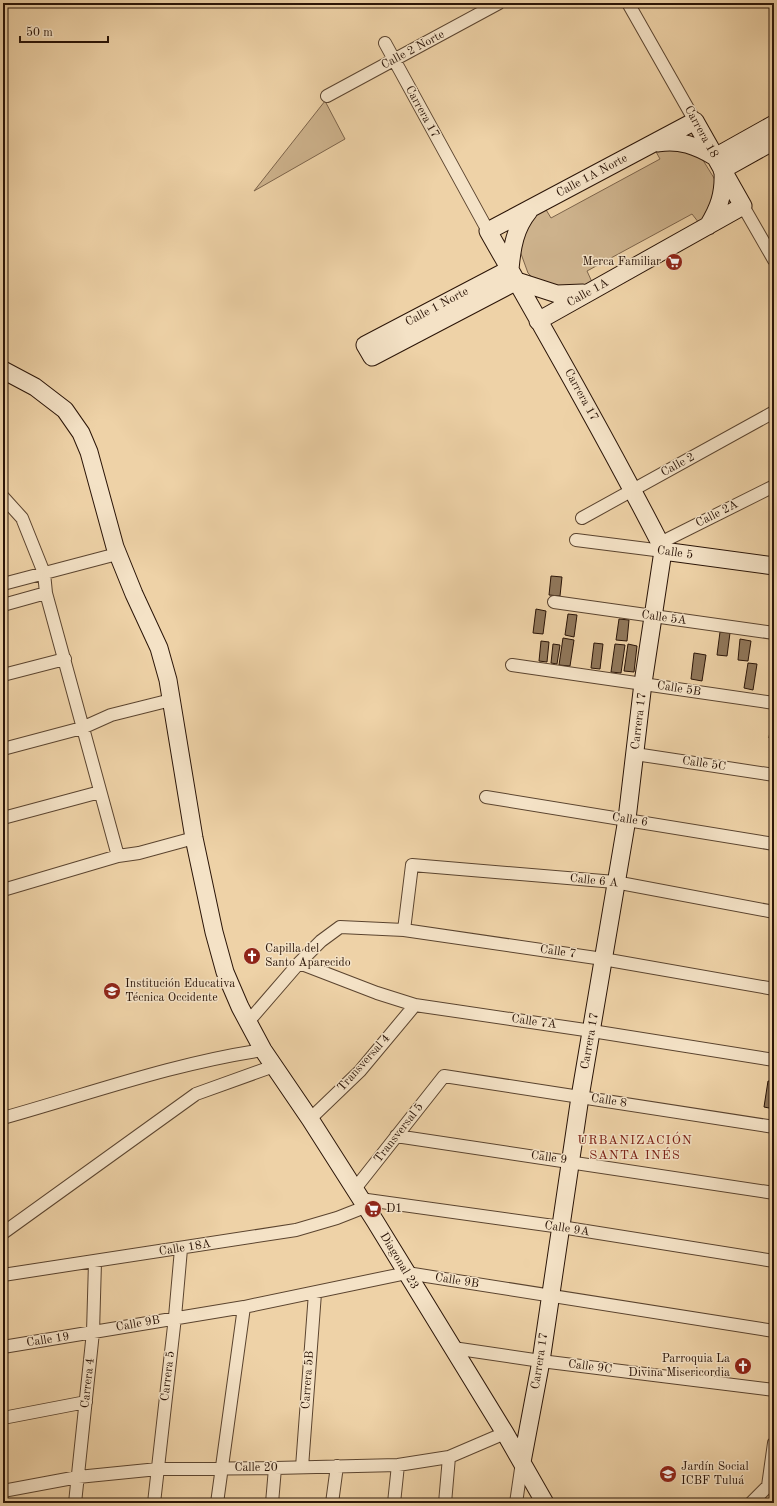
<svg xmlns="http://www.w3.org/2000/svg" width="777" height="1506" viewBox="0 0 777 1506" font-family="'Old Standard TT',serif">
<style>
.green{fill:#cdb28c;stroke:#7c634a}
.building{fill:#90775a;stroke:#2a1407}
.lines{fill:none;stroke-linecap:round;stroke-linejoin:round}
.street-casing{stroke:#5b442f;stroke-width:14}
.secondary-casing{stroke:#2a1407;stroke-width:19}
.street{stroke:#f4e2c6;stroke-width:12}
.secondary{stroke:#f4e2c6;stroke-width:17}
.labels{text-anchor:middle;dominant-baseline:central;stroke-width:3;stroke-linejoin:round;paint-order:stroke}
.street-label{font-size:12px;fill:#2a1407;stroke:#f4e2c6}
.poi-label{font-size:12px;fill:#2a1407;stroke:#f4e2c6;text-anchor:start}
.neighbourhood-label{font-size:13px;letter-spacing:1px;fill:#7a1f14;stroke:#f4e2c6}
</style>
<rect width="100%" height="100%" fill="#eed2a7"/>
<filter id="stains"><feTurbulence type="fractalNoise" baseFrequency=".005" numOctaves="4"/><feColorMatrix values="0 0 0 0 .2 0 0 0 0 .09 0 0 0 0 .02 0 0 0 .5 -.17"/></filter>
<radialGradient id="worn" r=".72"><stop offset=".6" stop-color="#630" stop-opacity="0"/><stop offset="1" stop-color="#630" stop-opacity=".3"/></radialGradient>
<path class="green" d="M325 101 345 139 254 191Z
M666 146 701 157 714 178 718 187 714 204 699 223 692 214 587 271 592 282 570 290 536 281 528 273 520 251 521 239 535 214 545 208 551 218 660 159 654 148Z"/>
<path class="building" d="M551 576 562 577 560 596 549 595Z
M536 609 546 611 543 634 533 633Z
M568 614 577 615 574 637 565 635Z
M619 619 629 620 627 641 616 640Z
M720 632 730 633 727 656 717 655Z
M563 638 574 640 570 666 559 665Z
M740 639 751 641 748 661 738 660Z
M541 641 549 642 547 662 539 661Z
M594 643 603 644 600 669 591 668Z
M553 644 560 645 557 664 551 663Z
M615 644 625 645 621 673 611 672Z
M628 644 637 646 634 672 624 671Z
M694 653 706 655 702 681 691 679Z
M748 663 757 664 753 690 744 688Z
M773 709H774V738H769Z
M768 1081 774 1082V1109L764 1107Z"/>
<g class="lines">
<g class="street-casing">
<path id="street" d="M628 3 695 121
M385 43 488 231
M327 96 499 3
M743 206 774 260
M3 497 22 518 44 573 46 593 3 605
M582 518 774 412
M576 540 663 551
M660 543 774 486
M3 584 117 554
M46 593 118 856
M554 602 774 633
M512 665 774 703
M3 675 65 659
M3 749 82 728 111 715 171 700
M635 754 774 775
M486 797 774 844
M3 818 100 792
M3 890 118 856 139 853 194 838
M404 930 412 865 615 882 774 912
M299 963 377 993 415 1005 592 1031 774 1060
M248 1022 299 963 321 941 340 927 404 930 603 959 774 989
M3 1118C89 1094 174 1063 263 1050
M310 1119 360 1071 415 1005
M396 1136 774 1193
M354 1190 444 1076 774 1127
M360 1199 561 1227 774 1261
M3 1233 196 1094 274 1066
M3 1275 296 1230 337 1218 365 1207
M3 1347 244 1307 407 1273 774 1331
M453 1348 541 1361 774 1390
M3 1418 86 1402
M302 1467 315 1293
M768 1486 774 1443
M3 1491 78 1477 158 1469 275 1468 398 1465 449 1457 505 1433
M75 1503 93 1332 95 1262
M154 1503 175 1317 181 1249
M217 1503 244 1307
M272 1503 275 1468
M332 1503 337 1466
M394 1503 398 1465
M445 1503 449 1457
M516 1503 522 1462
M751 1503 773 1481"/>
</g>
<g class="secondary-casing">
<path id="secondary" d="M658 143C679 139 697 146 715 157L774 124
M722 170 774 141
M529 211C515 228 512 247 510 269L365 345 372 357 517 281 557 294 583 293
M708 226C719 208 724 194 723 172
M3 370 35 387 65 410 81 433 89 452 115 547 134 594 159 648 168 680 194 838 214 932 225 972 240 1007 263 1050 310 1119 375 1221 505 1433 545 1503
M663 551 774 566
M522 1462 541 1361 580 1097 627 819 643 683 663 551 660 543C606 438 547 335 488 231L695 121 743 206 538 321"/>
</g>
<use href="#street" class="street"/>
<use href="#secondary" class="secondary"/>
</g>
<defs>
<g id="supermarket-disc" transform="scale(0.9)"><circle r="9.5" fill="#8f2418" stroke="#f4e2c6"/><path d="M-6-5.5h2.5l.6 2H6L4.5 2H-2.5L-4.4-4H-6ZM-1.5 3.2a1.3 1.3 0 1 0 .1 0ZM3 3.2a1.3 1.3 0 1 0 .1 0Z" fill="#fff"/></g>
<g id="church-disc" transform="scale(0.9)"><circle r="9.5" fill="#8f2418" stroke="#f4e2c6"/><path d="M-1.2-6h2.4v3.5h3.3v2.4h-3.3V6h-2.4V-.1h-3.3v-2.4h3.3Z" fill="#fff"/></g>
<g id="school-disc" transform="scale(0.9)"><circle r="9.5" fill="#8f2418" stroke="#f4e2c6"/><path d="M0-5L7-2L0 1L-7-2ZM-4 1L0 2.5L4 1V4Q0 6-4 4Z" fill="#fff"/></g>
</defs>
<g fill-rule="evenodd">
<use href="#supermarket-disc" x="674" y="262"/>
<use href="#church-disc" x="252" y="956"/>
<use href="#school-disc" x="112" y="991"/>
<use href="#supermarket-disc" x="373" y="1209"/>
<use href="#church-disc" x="743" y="1366"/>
<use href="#school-disc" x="668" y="1474"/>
</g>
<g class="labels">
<g class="street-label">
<text transform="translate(413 50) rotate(-28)">Calle 2 Norte</text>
<text transform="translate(422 112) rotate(61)">Carrera 17</text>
<text transform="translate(701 132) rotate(61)">Carrera 18</text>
<text transform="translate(592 176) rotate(-28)">Calle 1A Norte</text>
<text transform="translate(588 293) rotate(-29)">Calle 1A</text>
<text transform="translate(437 307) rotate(-28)">Calle 1 Norte</text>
<text transform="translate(581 395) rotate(61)">Carrera 17</text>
<text transform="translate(678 465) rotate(-29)">Calle 2</text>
<text transform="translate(717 514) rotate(-27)">Calle 2A</text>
<text transform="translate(675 553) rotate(8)">Calle 5</text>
<text transform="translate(664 618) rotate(8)">Calle 5A</text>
<text transform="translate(679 689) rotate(9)">Calle 5B</text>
<text transform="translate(639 721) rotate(-83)">Carrera 17</text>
<text transform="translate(704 764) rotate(8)">Calle 5C</text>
<text transform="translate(630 820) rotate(9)">Calle 6</text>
<text transform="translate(594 881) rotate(6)">Calle 6 A</text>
<text transform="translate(558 952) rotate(8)">Calle 7</text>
<text transform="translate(534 1022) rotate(8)">Calle 7A</text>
<text transform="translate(590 1041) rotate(-80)">Carrera 17</text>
<text transform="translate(364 1063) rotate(-48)">Transversal 4</text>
<text transform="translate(609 1101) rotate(9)">Calle 8</text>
<text transform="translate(399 1133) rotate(-52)">Transversal 5</text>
<text transform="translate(549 1158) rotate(8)">Calle 9</text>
<text transform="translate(567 1229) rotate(9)">Calle 9A</text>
<text transform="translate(185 1248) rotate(-9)">Calle 18A</text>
<text transform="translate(399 1261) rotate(59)">Diagonal 23</text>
<text transform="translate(457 1281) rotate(9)">Calle 9B</text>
<text transform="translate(138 1324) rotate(-10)">Calle 9B</text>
<text transform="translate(48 1340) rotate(-9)">Calle 19</text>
<text transform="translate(540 1361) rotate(-81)">Carrera 17</text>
<text transform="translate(590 1367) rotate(7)">Calle 9C</text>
<text transform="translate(168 1376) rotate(-83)">Carrera 5</text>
<text transform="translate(308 1380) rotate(-86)">Carrera 5B</text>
<text transform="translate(88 1383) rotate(-84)">Carrera 4</text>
<text x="256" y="1468">Calle 20</text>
</g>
<g class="poi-label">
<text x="661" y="262" text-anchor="end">Merca Familiar</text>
<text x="265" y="949">Capilla del<tspan x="265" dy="14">Santo Aparecido</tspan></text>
<text x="125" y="984">Institución Educativa<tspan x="125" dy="14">Técnica Occidente</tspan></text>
<text x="386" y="1209">D1</text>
<text x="730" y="1359" text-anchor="end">Parroquia La<tspan x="730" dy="14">Divina Misericordia</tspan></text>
<text x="681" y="1467">Jardín Social<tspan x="681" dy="14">ICBF Tuluá</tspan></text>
</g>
<g class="neighbourhood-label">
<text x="635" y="1140">URBANIZACIÓN<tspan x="635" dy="15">SANTA INÉS</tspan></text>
</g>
</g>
<rect width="777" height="1506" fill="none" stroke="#eed2a7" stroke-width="16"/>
<rect x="4" y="4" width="769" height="1498" fill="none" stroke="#2a1407" stroke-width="2"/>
<rect x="8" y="8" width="761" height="1490" fill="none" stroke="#2a1407"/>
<path d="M20 36v6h88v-6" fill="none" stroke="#2a1407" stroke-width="2"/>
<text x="26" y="36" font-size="12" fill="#2a1407" stroke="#f4e2c6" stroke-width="3" paint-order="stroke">50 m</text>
<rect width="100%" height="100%" filter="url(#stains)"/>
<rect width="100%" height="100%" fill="url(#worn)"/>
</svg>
